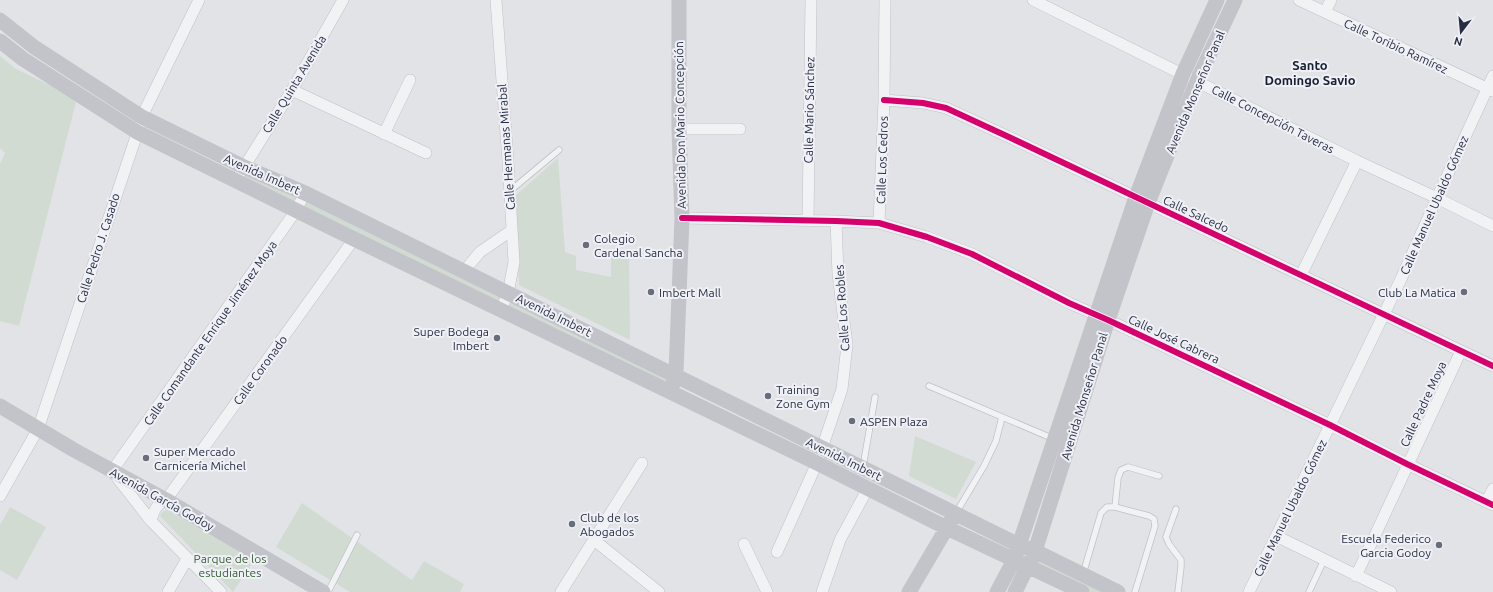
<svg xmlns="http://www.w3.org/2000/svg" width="1493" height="592" viewBox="0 0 1493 592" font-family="Ubuntu,sans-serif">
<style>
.green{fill:#d1dbd2}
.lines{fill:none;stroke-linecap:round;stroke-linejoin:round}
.lane-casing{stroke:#c0c1c5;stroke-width:7}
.street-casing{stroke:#c0c1c5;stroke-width:12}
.lane{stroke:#f1f2f4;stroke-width:5.5}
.street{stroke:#f1f2f4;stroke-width:11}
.secondary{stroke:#c2c4ca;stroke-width:15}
.cycleway-casing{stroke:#eff1f7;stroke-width:8}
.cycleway{stroke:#d6006c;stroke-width:6}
.poi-dot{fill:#686d7c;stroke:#eff1f7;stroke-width:1.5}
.labels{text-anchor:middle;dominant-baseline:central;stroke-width:4;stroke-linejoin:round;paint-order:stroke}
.street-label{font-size:12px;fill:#272e42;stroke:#eff1f7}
.poi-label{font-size:12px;fill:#272e42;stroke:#eff1f7;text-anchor:start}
.park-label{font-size:12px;fill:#365f33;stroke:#eff1f7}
.neighbourhood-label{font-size:13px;font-weight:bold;fill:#191f33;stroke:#eff1f7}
</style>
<rect width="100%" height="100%" fill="#e2e3e7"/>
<path class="green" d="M0 56 16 69 77 98 19 326 0 321V164L5 153 0 148Z
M558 158 565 252 576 256V270L611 277V253L629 251 630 340 519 285 515 196Z
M246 172 300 195 294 203 240 179Z
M307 196 503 295 500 304 302 207Z
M512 299 671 377 667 386 507 308Z
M915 436 976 462 956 499 909 476Z
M302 503 412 580 424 561 464 584 460 592H350L276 547Z
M10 507 46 527 17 580 0 570V525Z
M167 510 254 560 233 592 160 516 162 512Z
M1039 558 1109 592H1091L1035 564Z"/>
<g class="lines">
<g class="lane-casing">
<path id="lane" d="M510 191 559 150
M929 386 1054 439
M863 467 875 397
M1115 507 1118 478 1121 470 1128 467 1159 476
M1176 509 1166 537 1169 544 1181 560V567L1178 592
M956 513 984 466 996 441 1002 417
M1083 574 1101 513 1107 507H1115L1149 516 1154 519 1155 526 1135 592
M328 592 357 535
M1309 592 1324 560"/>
</g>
<g class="street-casing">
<path id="street" d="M496 0 508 161 514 262 508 293 501 310
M1033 0 1357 161 1437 198 1493 226
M1299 0 1493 91
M1325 12 1331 0
M292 90 426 153
M884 100 923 103 946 108 1011 138 1493 366
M679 129H740
M384 134 410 80
M236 180 292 90 343 0
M682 218 836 221 879 223 927 237 972 254 1069 303 1108 320 1330 425 1407 464 1493 505
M808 221 811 0
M879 223 884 100 885 0
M464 271 480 252 512 230
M1301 275 1357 161
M0 496 38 429 145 110 199 0
M1486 502 1493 489
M151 521C154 510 156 505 166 500L354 239
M1276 536 1391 592
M594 540 659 592
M744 544 767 592
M777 552 817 463 842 389 847 345 838 274 836 221
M1356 576 1461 351
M168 592 187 559
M221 592 151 521 112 471 295 212 305 193
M561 592 642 463
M822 592 840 540 868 488
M1249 592 1401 279 1437 198 1493 76"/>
</g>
<use href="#lane" class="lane"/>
<use href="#street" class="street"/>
<path class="secondary" d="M0 20 34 47 142 117 244 167 305 193 1019 545 1035 551 1118 592
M0 41 23 59 137 132 354 239 817 463 947 528 1082 592
M673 384 676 373 682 218 679 129V0
M0 406 74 450 166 500 323 592
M909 592 952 519
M997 592 1014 560 1136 197 1183 74 1217 0
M1015 592 1035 551 1108 320 1148 203 1197 81 1235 0"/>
<g class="cycleway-casing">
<path id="cycleway" d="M884 100 923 103 946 108 1011 138 1493 366
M682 218 836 221 879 223 927 237 972 254 1069 303 1108 320 1330 425 1407 464 1493 505"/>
</g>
<use href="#cycleway" class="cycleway"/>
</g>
<g class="poi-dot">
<circle cx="586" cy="245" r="4"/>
<circle cx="651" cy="292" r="4"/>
<circle cx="1464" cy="292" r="4"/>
<circle cx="497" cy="338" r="4"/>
<circle cx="768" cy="396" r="4"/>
<circle cx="852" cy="421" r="4"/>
<circle cx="146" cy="458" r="4"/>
<circle cx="572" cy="524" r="4"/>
<circle cx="1439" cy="545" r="4"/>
</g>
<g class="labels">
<g class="street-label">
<text transform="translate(1396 46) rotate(25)">Calle Toribio Ramírez</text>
<text transform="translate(294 84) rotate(-59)">Calle Quinta Avenida</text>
<text transform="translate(1195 92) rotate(-67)">Avenida Monseñor Panal</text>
<text transform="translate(809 110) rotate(-89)">Calle Mario Sánchez</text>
<text transform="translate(1273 119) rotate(27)">Calle Concepción Taveras</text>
<text transform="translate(680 125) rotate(-91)">Avenida Don Mario Concepción</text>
<text transform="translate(506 147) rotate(-94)">Calle Hermanas Mirabal</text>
<text transform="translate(882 160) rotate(-88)">Calle Los Cedros</text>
<text transform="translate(262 174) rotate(24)">Avenida Imbert</text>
<text transform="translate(1434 205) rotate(-66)">Calle Manuel Ubaldo Gómez</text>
<text transform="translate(1196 214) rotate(25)">Calle Salcedo</text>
<text transform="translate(98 248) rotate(-72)">Calle Pedro J. Casado</text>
<text transform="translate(842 308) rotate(-94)">Calle Los Robles</text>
<text transform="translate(554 315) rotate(26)">Avenida Imbert</text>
<text transform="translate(210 333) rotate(-55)">Calle Comandante Enrique Jiménez Moya</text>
<text transform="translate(1174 339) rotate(25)">Calle José Cabrera</text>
<text transform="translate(260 370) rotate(-54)">Calle Coronado</text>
<text transform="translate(1084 396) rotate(-73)">Avenida Monseñor Panal</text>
<text transform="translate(1423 404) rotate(-65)">Calle Padre Moya</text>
<text transform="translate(844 459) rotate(26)">Avenida Imbert</text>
<text transform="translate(162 499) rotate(29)">Avenida García Godoy</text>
<text transform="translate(1290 508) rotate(-64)">Calle Manuel Ubaldo Gómez</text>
</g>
<g class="poi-label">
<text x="594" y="238">Colegio<tspan x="594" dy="14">Cardenal Sancha</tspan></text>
<text x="659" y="292">Imbert Mall</text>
<text x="1456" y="292" text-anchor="end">Club La Matica</text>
<text x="489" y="331" text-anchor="end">Super Bodega<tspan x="489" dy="14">Imbert</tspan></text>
<text x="776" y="389">Training<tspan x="776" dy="14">Zone Gym</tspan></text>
<text x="860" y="421">ASPEN Plaza</text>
<text x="154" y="451">Super Mercado<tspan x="154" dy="14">Carnicería Michel</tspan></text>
<text x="580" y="517">Club de los<tspan x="580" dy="14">Abogados</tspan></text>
<text x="1431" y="538" text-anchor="end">Escuela Federico<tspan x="1431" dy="14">Garcia Godoy</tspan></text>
</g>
<g class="park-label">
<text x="230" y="558">Parque de los<tspan x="230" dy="14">estudiantes</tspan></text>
</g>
<g class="neighbourhood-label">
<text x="1310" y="65">Santo<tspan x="1310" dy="15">Domingo Savio</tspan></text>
</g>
</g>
<g transform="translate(1461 32) rotate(196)" stroke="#eff1f7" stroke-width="3" paint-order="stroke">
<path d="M0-3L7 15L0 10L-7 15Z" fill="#272e42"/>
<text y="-6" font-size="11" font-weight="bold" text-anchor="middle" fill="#272e42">N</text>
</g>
</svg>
